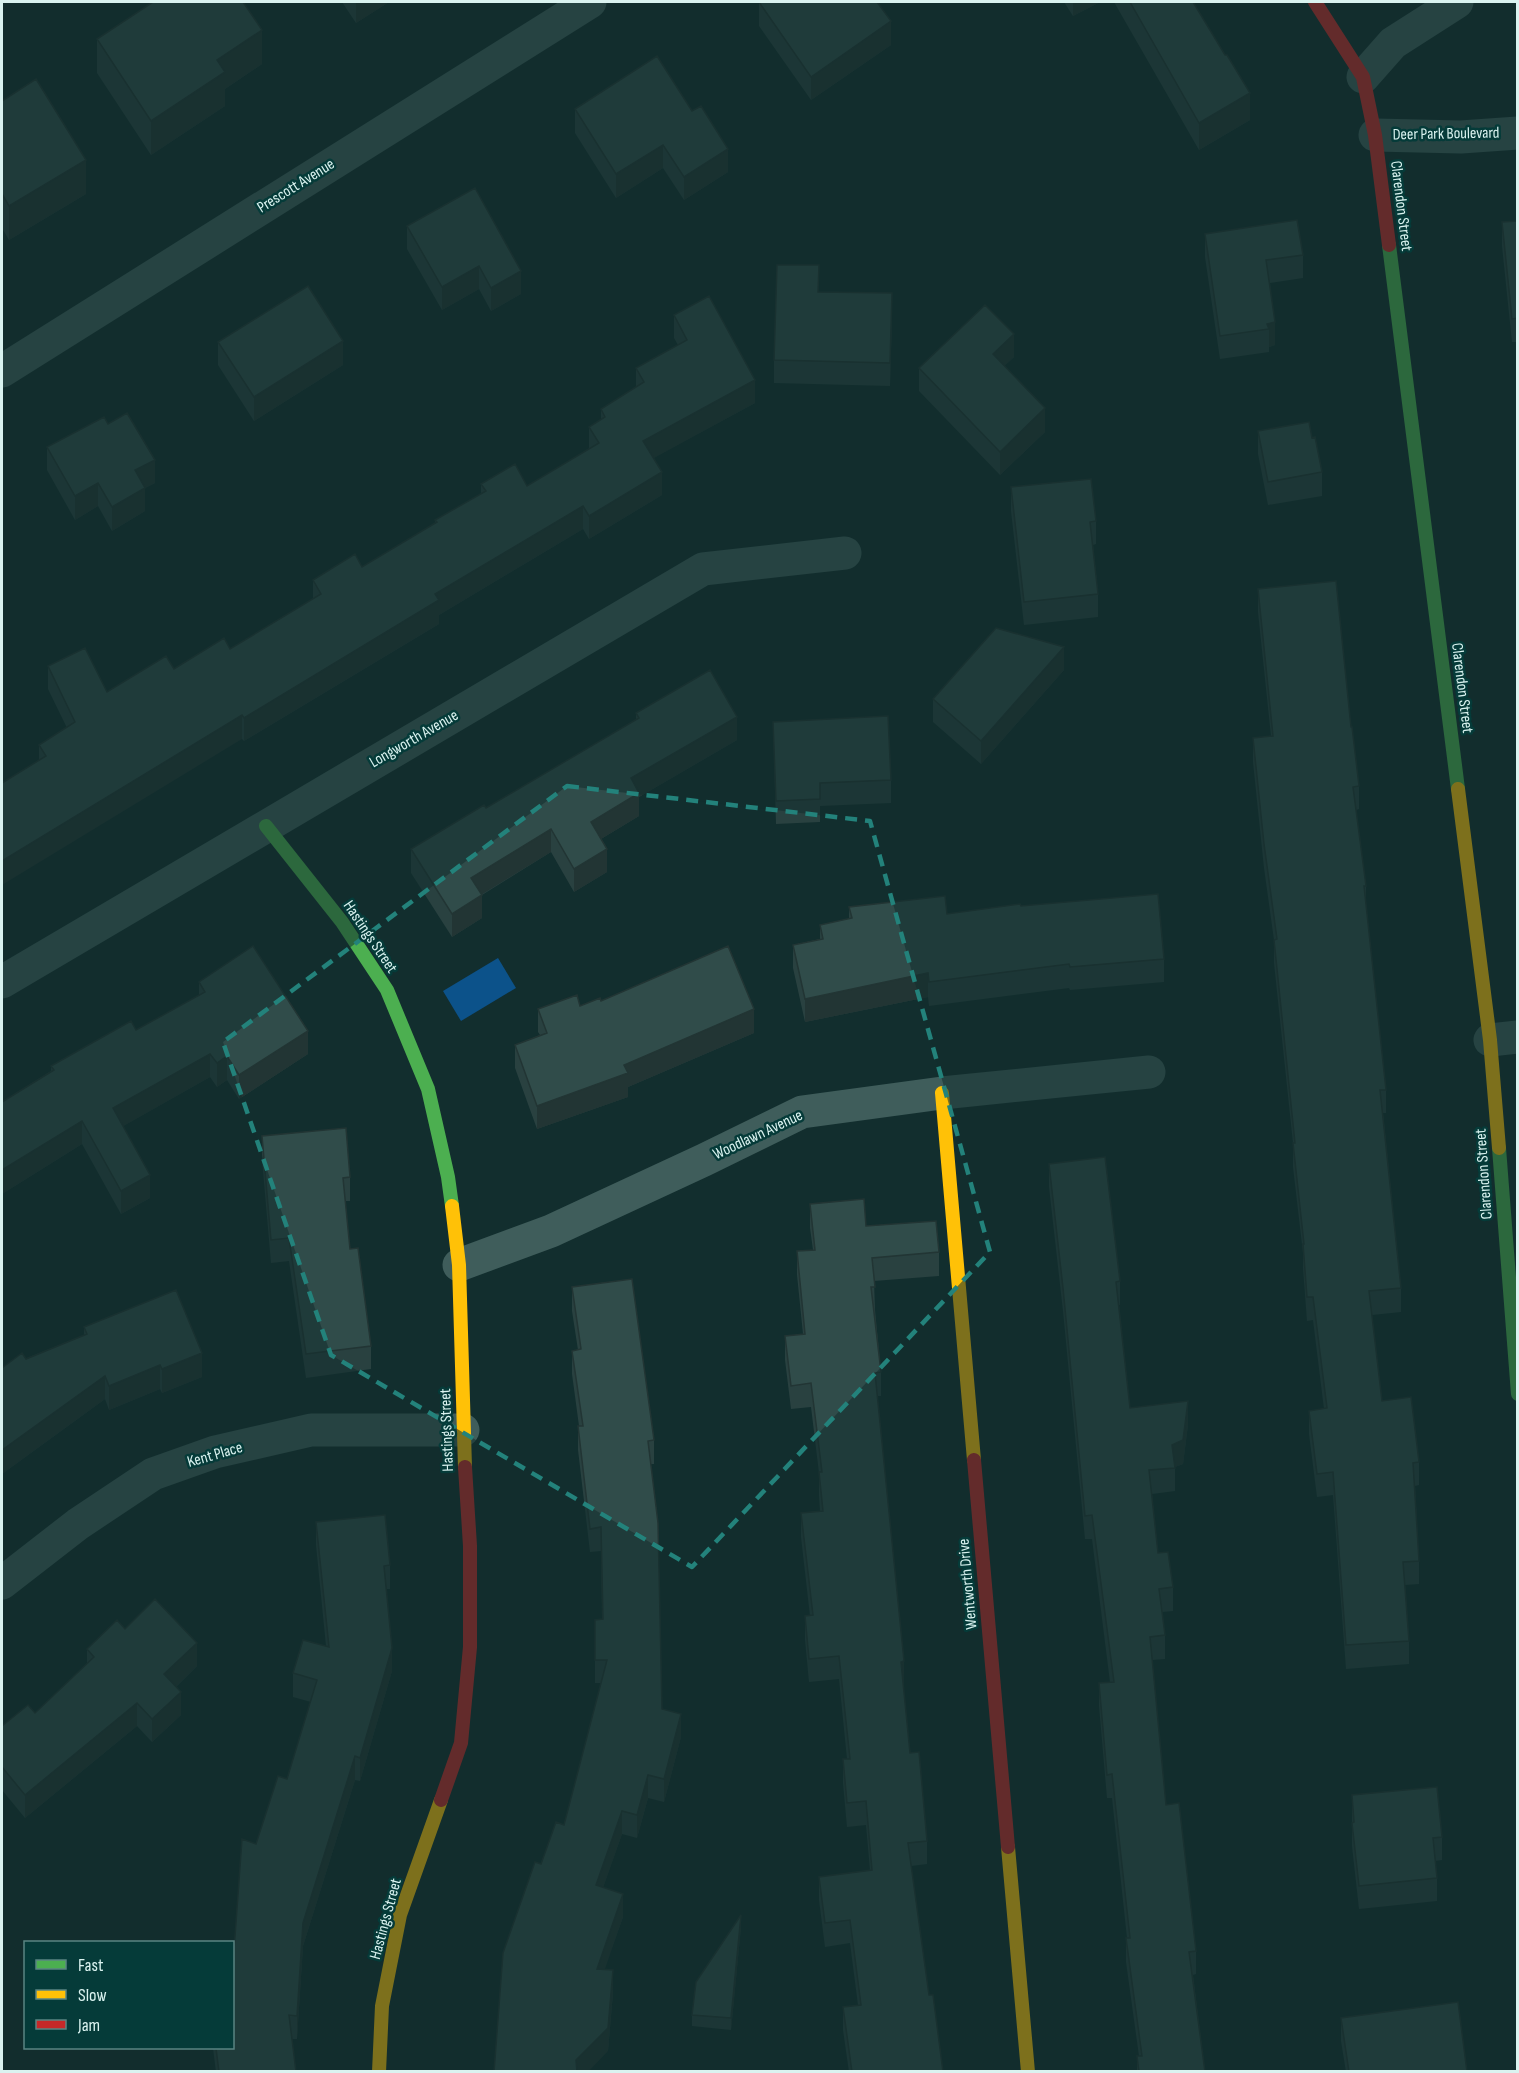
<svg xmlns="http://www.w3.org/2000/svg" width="1519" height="2073" viewBox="0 0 1519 2073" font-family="'Sofia Sans Condensed',sans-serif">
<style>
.water{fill:#0c528a}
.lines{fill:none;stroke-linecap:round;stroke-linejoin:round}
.street{stroke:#3f5d5b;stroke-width:33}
.fast{stroke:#4caf50;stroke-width:14}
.slow{stroke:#ffc107;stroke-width:14}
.jam{stroke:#c62828;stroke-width:14}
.wall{fill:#294140}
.shaded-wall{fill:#223534}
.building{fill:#304c4a;stroke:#223534;stroke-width:1.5}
.marked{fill:none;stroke:#23827b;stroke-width:4.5;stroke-dasharray:12 8;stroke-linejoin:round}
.labels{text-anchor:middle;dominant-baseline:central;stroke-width:5;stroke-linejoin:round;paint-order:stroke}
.street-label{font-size:16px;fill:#daf3f0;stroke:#053b39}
</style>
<rect width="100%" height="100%" fill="#122e2e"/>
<path class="water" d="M498 958 516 988 461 1021 443 991Z"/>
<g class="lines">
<path class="street" d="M1363 77 1393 43 1457 2
M1375 135 1461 137 1518 133
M2 371 590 2
M2 982 703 569 845 553
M1490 1040 1518 1037
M459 1265 551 1231 704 1160 802 1112 942 1093 1149 1072
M2 1583 78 1524 153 1474 215 1452 311 1430H463"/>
<path class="fast" d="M1389 245 1458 789
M266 826 342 922 387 990 428 1089 448 1177 452 1206
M1499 1148 1518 1394"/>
<path class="slow" d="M1458 789 1490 1040 1499 1148
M942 1093 974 1460
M452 1206 459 1265 465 1467
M1008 1847 1028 2072
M379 2072 382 2006 400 1915 441 1800"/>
<path class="jam" d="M1315 2 1363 77 1375 135 1389 245
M974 1460 1008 1847
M441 1800 461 1743 470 1647V1546L465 1467"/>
</g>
<path class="wall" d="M342 2H389L356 23Z
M759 2 891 45 811 100 759 26Z
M1064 2H1100L1073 16Z
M1114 2H1193L1250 120 1199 150Z
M97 39 262 64 225 89V106L151 155 97 73Z
M2 101 86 194 9 240 2 228Z
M575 109 728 172 684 200 663 168 616 198 575 133Z
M475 188 521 294 491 311 479 289 442 310 407 249V226Z
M1518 221V342H1512L1502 246V222Z
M1205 234 1303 255V278L1270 283 1275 345 1269 347V352L1220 359 1205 257Z
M819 292 892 317 890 386 774 383V360Z
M674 315 755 403 653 458 662 495 589 539 583 529 439 615V624L244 741 242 739 39 761V745L67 728 48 689V666L107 692 230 649 313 599V580L362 567 435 523V520L481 494V484L527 486 589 449V427L601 420V409L636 387V368L678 345 674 338Z
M218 342 343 365 254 421 218 365Z
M1014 357 1004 366 1045 432 1000 475 919 391V368Z
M108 424 155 483 145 488V511L112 531 98 506 75 520 47 470V447Z
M1258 431 1312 438 1322 472V496L1268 505 1258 454Z
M1011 487 1096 521V544L1093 545 1098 594V617L1024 625 1011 511Z
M1258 589 1351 727 1359 786V809L1356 810 1366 886V904L1386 1090V1113H1383L1401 1288V1312L1372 1315 1382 1401 1419 1462V1485L1415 1486 1419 1561V1584L1405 1585 1409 1641V1664L1346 1669 1333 1495 1317 1497 1309 1434V1411L1324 1409 1313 1320 1307 1321 1303 1268V1253L1293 1167V1143L1274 963V940L1264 868 1253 762V738L1271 736 1258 612Z
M1064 670 981 764 933 722V699Z
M636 713 737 740 639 797V816L601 839 607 872 574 892 551 852 482 895V918L452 937 411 873V849L486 808 636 720Z
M773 722 891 780V803L820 806V822L776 824Z
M1021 906 1164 959V982L1070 990 1069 988 929 1006 928 997 805 1022 793 968V945L820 939V925L849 919V907L947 914Z
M199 982 308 1054 239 1099 227 1080 217 1087 210 1077 123 1126 150 1198 121 1214 82 1144 2 1194V1102L51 1071V1066L136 1030 199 996Z
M601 1001 754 1033 628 1087V1097L537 1129 515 1068V1045L540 1035 538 1032V1009L580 1006Z
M262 1136 350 1177V1201H345L350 1249 371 1346V1369L306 1378 289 1261 271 1263 262 1159Z
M1049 1164 1120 1281V1305H1119L1130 1408 1188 1425 1183 1464 1175 1467V1491L1152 1494 1158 1553 1173 1587V1611L1162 1612 1165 1635V1659L1152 1660 1166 1805 1196 1951V1974L1193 1975 1205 2072H1137V2056H1139L1126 1962V1938H1127L1112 1798H1107L1099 1706V1683L1110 1682 1092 1539H1085L1063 1311 1049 1187Z
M810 1204 939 1252V1276L874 1281 875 1310 881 1372V1396H877L904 1684 903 1685 910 1753 927 1841V1864L911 1866 929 1995 943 2072H849L843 2030V2007L858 2005 850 1943 825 1947 819 1900V1877L870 1870 866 1825 847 1827 843 1783V1759H847L839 1679 809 1682 805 1640V1616H810L801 1537V1513L820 1511 819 1496V1473L811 1407 791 1409 785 1360V1336L803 1334 797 1275V1251L813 1250 810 1228Z
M572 1287 654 1440V1464H651L662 1709 681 1737 664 1802 648 1798 637 1838 622 1834 603 1887 623 1917 604 1969 613 1993 608 2051 541 1864 564 1825 601 1683H595V1620L602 1619 601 1551 590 1552 578 1450V1426H579L572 1374V1351L578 1350 572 1311Z
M84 1327 202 1377 162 1393 160 1389 109 1410 105 1399 2 1474V1368L84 1335Z
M316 1522 390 1565V1589H386L392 1671 360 1781 355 1780 303 1946 297 2039H292L296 2072H216L213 2048H232L256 1844 287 1779 311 1702 293 1697V1673L326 1646 316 1545Z
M125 1629 197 1666 176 1687 181 1715 152 1742 137 1726 25 1818 2 1790V1726L35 1713 87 1664V1649Z
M1352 1795 1442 1837V1860L1435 1861 1437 1878V1901L1359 1909 1352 1846Z
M741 1927 731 2030 692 2026V2015Z
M1341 2018 1467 2072H1346L1341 2041Z"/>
<path class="shaded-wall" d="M356 2H389L356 23Z
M1073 2H1100L1073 16Z
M891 21V45L811 100V77Z
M262 30V64L225 89V106L151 155V121L217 60Z
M1250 93V120L1199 150V123Z
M663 145V168L616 198V174Z
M728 149V172L684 200V177Z
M86 160V194L9 240V206Z
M479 266V289L442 310V287Z
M521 271V294L491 311V288Z
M892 293V317L890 386V363Z
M1275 322V345L1269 347V329L1267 324Z
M1014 334V357L993 377V354Z
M343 341V365L254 421V397Z
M755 380V403L643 464V441Z
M1045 408V432L1000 475V452Z
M155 460V483L145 488V511L112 531V507L135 470Z
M662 472V495L589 539V516Z
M98 483V506L75 520V496Z
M583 506V529L439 615V624L244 741V718L435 594Z
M1064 647V670L981 764V741Z
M242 715V739L2 885V861Z
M737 717V740L639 797V816L591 845V822L631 778Z
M551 829V852L471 901V878Z
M607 849V872L574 892V869Z
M482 895V918L452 937V914Z
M928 973V997L805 1022V999Z
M754 1009V1033L628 1087V1097L537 1129V1106L624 1065Z
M308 1031V1054L239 1099V1075Z
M210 1054V1077L113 1132V1108Z
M227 1056V1080L217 1087V1063Z
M82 1121V1144L2 1194V1170Z
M150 1175V1198L121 1214V1191Z
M202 1353V1377L162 1393V1369Z
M160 1365V1389L109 1410V1386Z
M105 1376V1399L2 1474V1450Z
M1188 1401V1425L1183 1464 1172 1468V1445Z
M197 1643V1666L164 1698V1674Z
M392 1648V1671L360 1781V1758Z
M904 1661V1684L901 1686V1662Z
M181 1692V1715L152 1742V1719Z
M137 1703V1726L25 1818V1795Z
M681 1714V1737L664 1802V1779Z
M355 1756V1780L303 1946 297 2039V2016L303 1923Z
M648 1775V1798L637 1838V1815Z
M622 1811V1834L596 1908V1885Z
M623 1894V1917L597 1992V1969Z
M741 1915V1927L731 2030V2018Z
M613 1970V1993L608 2051 588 2072H576V2060Z"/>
<path class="building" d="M153 2H243L262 30 217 60 225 72 151 121 97 39Z
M759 2H877L891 21 811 77Z
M1130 2H1193L1225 55H1227L1250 93 1199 123Z
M657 56 692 111 701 106 728 149 684 177 663 145 616 174 575 109Z
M36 79 86 160 9 206 2 194V101Z
M475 188 521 271 491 288 479 266 442 287 407 226Z
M1297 220 1303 255 1266 260 1275 322 1267 324 1269 329 1220 336 1205 234Z
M1518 221V318L1512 319 1502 222Z
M777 265H819L818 292 892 293 890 363 774 360Z
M308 286 343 341 254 397 218 342Z
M709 296 755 380 643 441 662 472 589 516 583 506 435 594 439 600 244 718 242 715 2 861V783L46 756 39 745 75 722 48 666 85 648 107 692 166 656 174 669 224 638 230 649 321 594 313 580 355 554 362 567 437 522 435 520 486 491 481 484 515 464 527 486 599 443 589 427 605 417 601 409 644 382 636 368 687 340 674 315Z
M985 305 1014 334 993 354 1045 408 1000 452 919 368Z
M127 413 155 460 135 470 145 488 112 507 98 483 75 496 47 447 104 417 108 424Z
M1309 422 1312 438 1315 437 1322 472 1268 482 1258 431Z
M1091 479 1096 521 1090 522 1098 594 1024 602 1011 487Z
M1336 581 1351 727H1352L1359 786 1353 787 1366 886H1364L1386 1090H1380L1401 1288 1369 1291 1382 1401 1411 1397 1419 1462 1413 1463 1419 1561 1403 1562 1409 1641 1346 1645 1333 1472 1317 1474 1309 1411 1327 1408 1313 1297H1307L1303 1244H1304L1293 1143H1295L1274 940 1277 939 1264 844 1253 738 1273 736 1258 589Z
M996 628 1064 647 981 741 933 699Z
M710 670 737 717 631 778 639 793 591 822 607 849 574 869 551 829 471 878 482 895 452 914 411 849 484 805 486 808 639 718 636 713Z
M888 716 891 780 820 783V799L776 801 773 722Z
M1158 894 1164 959 1070 967 1069 964 929 982 928 973 805 999 793 945 823 939 820 925 852 918 849 907 945 896 947 914 1020 904 1021 906Z
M253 946 308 1031 239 1075 227 1056 217 1063 210 1054 113 1108 150 1175 121 1191 82 1121 2 1170V1102L54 1070 51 1066 131 1021 136 1030 205 992 199 982Z
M728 946 754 1009 624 1065 628 1073 537 1106 515 1045 547 1033 538 1009 577 995 580 1006 600 998 601 1001Z
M346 1128 350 1177 343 1178 350 1249 358 1248 371 1346 306 1354 289 1238 271 1240 262 1136Z
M1105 1157 1120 1281 1116 1282 1130 1408 1188 1401 1183 1440 1172 1445 1175 1468 1149 1470 1158 1553 1168 1552 1173 1587 1159 1589 1165 1635 1150 1637 1166 1805 1179 1803 1196 1951 1189 1952 1205 2072H1139L1137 2056H1142L1126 1938H1130L1112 1774 1107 1775 1099 1683 1114 1682 1092 1515 1085 1516 1063 1288 1049 1164Z
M864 1199 866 1226 936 1221 939 1252 872 1258 875 1287H871L881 1372 875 1373 904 1661 901 1662 910 1753 919 1752 927 1841 908 1843 929 1995H933L943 2072H852L843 2007 861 2005 850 1920 825 1923 819 1877 872 1870 866 1801 847 1803 843 1759H850L839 1656 809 1659 805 1616 813 1615 801 1513 823 1511 819 1472H822L811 1383 791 1386 785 1336 805 1334 797 1251 815 1250 810 1204Z
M632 1279 654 1440 648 1441 658 1523 662 1709 681 1714 664 1779 648 1775 637 1815 622 1811 596 1885 623 1894 597 1969 613 1970 608 2028 576 2060 577 2072H494L503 1953 535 1862 541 1864 556 1822 564 1825 607 1660H595V1620L603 1619 601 1527 590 1529 578 1426H583L572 1351 581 1349 572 1287Z
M176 1290 202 1353 162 1369 160 1365 109 1386 105 1376 2 1450V1368L22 1353 26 1359 87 1334 84 1327Z
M385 1515 390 1565 384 1566 392 1648 360 1758 355 1756 303 1923 297 2016 289 2015 296 2072H219L216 2048H232V1978L242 1839 256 1844 278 1776 287 1779 317 1680 293 1673 303 1640 329 1647 316 1522Z
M155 1599 197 1643 164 1674 181 1692 152 1719 137 1703 25 1795 2 1767V1726L28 1705 35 1713 94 1657 87 1649 117 1620 125 1629Z
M1437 1787 1442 1837 1433 1838 1437 1878 1359 1886 1352 1823 1354 1822 1352 1795Z
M741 1915 731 2018 692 2015 696 1982Z
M1458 2002 1467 2072H1349L1341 2018Z"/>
<path d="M0 0H1519V2073H0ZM567 786 870 821 990 1252 692 1567 331 1355 223 1042Z" fill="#122e2e" fill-opacity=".55" fill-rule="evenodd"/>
<path class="marked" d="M567 786 870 821 990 1252 692 1567 331 1355 223 1042Z"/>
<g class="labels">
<g class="street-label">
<text transform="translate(1446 134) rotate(-1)">Deer Park Boulevard</text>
<text transform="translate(296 186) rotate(-32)">Prescott Avenue</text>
<text transform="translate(1401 206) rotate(83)">Clarendon Street</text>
<text transform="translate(1462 688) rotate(83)">Clarendon Street</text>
<text transform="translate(414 739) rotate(-30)">Longworth Avenue</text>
<text transform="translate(370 937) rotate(56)">Hastings Street</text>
<text transform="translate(758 1135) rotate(-25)">Woodlawn Avenue</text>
<text transform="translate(1484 1174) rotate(-94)">Clarendon Street</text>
<text transform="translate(447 1430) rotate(-92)">Hastings Street</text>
<text transform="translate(215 1455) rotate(-16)">Kent Place</text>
<text transform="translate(968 1584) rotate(-95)">Wentworth Drive</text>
<text transform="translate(386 1919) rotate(-75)">Hastings Street</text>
</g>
</g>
<rect width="1519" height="2073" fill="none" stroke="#daf3f0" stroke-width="6"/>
<rect x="24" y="1941" width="210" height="108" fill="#053b39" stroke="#5a8582" stroke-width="1.5"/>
<rect x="36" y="1960" width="30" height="9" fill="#4caf50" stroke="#5a8582" stroke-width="1.5"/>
<text x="78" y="1971" font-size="18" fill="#daf3f0">Fast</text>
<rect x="36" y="1990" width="30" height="9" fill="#ffc107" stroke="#5a8582" stroke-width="1.5"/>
<text x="78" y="2001" font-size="18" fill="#daf3f0">Slow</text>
<rect x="36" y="2020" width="30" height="9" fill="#c62828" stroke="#5a8582" stroke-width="1.5"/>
<text x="78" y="2031" font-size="18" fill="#daf3f0">Jam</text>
</svg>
